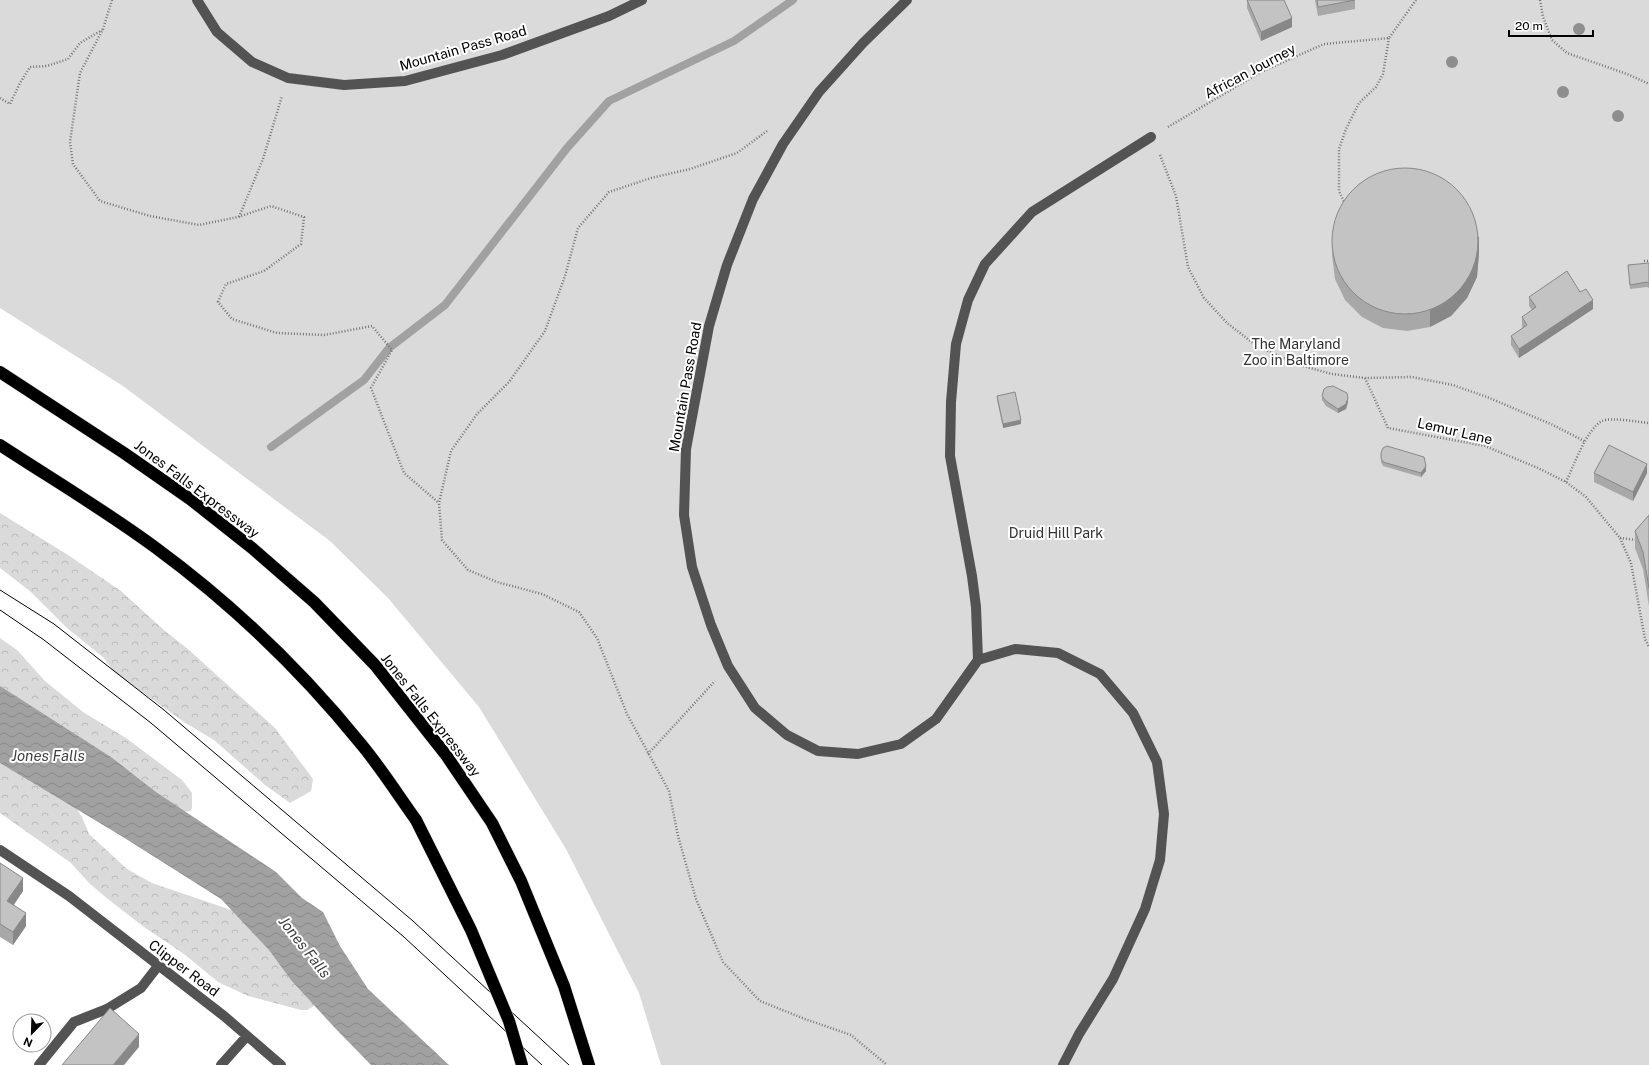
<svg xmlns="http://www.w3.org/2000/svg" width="1649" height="1065" viewBox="0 0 1649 1065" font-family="'Public Sans',sans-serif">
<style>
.forest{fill:url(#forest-crowns)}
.park{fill:#dadada}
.water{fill:url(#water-waves)}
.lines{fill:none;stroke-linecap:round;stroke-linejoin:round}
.stream{stroke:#a1a1a1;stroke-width:8}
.highway-casing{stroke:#dbdbdb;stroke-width:13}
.path{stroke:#757575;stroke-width:2.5;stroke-dasharray:1 2;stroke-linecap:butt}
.minor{stroke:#535353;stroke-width:10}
.highway{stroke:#000;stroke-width:12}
.tram{stroke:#000;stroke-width:1}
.highway-bridge-casing{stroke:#dbdbdb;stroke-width:13;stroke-linecap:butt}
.highway-bridge{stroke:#000;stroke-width:12}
.tree{fill:#8e8e8e}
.wall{fill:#a8a8a8}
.shaded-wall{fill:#888}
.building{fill:#c3c3c3;stroke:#888}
.labels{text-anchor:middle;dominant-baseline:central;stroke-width:4;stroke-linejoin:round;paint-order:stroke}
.street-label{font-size:14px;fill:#000;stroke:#fff}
.park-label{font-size:14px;fill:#313131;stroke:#fff}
.water-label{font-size:15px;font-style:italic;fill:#424242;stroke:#fff}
</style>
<defs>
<pattern id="forest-crowns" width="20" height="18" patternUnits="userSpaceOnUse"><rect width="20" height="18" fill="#dadada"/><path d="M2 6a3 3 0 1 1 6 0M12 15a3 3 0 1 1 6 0" fill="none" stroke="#b9b9b9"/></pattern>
<pattern id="water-waves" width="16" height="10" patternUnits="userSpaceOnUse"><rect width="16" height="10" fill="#a1a1a1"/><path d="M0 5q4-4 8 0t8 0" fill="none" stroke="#898989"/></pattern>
</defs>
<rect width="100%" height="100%" fill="#fff"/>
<path class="forest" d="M0 513 68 555 121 591 164 630 189 650 275 728 313 779 311 791 290 803 265 785 214 740 184 722 114 672 104 658 67 628 31 592 0 568Z
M0 638 17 650 45 681 83 712 126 738 182 780 192 793V807L191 811 174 813 0 713Z
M0 757 73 803 82 817 89 834 127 869 152 883 237 912 316 1001 314 1006 307 1010H301L248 996 218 982 184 954 144 927 109 900 89 883 71 863 0 813Z"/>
<path class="park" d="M0 0H1649V1065H661L639 993 566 849 479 707 388 598 330 541 123 386 0 308Z"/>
<path class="water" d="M0 686 111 757 156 792 276 872 302 898 323 912 340 946 368 989 449 1065H371L334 1027 291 980 269 950 221 899 123 837 0 763Z"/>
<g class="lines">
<path class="stream" d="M271 447 364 380 389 348 445 305 567 148 609 101 734 41 793 0"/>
<g class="highway-casing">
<path id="highway" d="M0 372 124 453 190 499 252 548 314 602 375 665 446 755 492 823 521 881 564 986 589 1065
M0 445C52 479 106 511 156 548 232 604 302 671 361 744 381 768 398 795 416 820"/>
</g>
<path class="path" d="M112 0 103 29 80 73 70 142 73 164 100 201 150 216 199 225 238 217 271 206 304 217 301 244 264 271 226 284 218 302 232 319 277 333 324 335 372 326 392 350 371 388 404 473 439 503
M1540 0 1543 17 1552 40 1567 53 1627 74 1649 84
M0 98 10 104 20 83 30 67 47 66 68 59 80 43 102 30
M1168 127 1261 72 1324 44 1389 38 1416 0
M767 131 737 153 690 169 651 178 609 192 578 228 565 276 545 331 509 382 477 414 451 451 439 503 442 540 468 570 497 582 542 594 579 612 597 638 627 714 669 791 678 836 696 899 723 962 760 1001 805 1019 851 1035 887 1065
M1160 155 1176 196 1188 267 1204 298 1227 323 1257 346 1299 365 1332 374 1365 378 1412 377 1453 385 1487 397 1553 425 1586 442
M1345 204 1339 191V149L1346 129 1359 103 1376 87 1383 74 1389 38
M239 217 263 159 282 96
M1644 261H1649
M1365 378 1388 428 1485 446 1538 468 1566 482 1586 497 1620 538 1631 563 1645 639 1649 647
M1566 482C1574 465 1586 430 1602 421 1611 417 1638 422 1649 423
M1620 538 1637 540
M648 754 715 681"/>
<path class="minor" d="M197 0 217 32 252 62 288 78 344 85 405 81 502 55 609 16 642 0
M907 0 863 43 819 92 783 144 753 199 727 265 709 326 686 449 684 515 692 567 711 625 728 666 755 708 787 735 818 751 858 754 901 744 936 719 978 660 1015 649 1058 653 1100 674 1133 713 1157 762 1164 814 1160 860 1145 909 1113 979 1079 1034 1063 1065
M978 660 976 607 972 576 950 456 951 402 956 344 968 300 985 264 1032 212 1151 137
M0 850 69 896 224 1016 281 1065
M39 1065 74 1022 107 1009 141 988 158 966
M221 1065 247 1036"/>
<use href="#highway" class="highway"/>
<path class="tram" d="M0 590 54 624 164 710 413 921 569 1065
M0 610 44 640 151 723 404 937 542 1065"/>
<g class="highway-bridge-casing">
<path id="highway-bridge" d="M416 820 471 930 509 1021 522 1065"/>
</g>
<use href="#highway-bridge" class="highway-bridge"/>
</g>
<g class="tree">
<circle cx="1579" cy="29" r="6"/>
<circle cx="1452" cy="62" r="6"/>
<circle cx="1563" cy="92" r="6"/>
<circle cx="1618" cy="116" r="6"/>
</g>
<path class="wall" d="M1247 0H1284L1292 27 1261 41 1247 8Z
M1315 0H1355V9L1318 16Z
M1332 238 1479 253 1477 277 1467 298 1451 316 1430 327 1407 331 1383 328 1362 317 1345 300 1335 279 1332 255Z
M1649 263V288L1647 287 1630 289 1628 265Z
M1580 292 1593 309 1519 358 1511 345V336L1523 328 1522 326V317L1532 310 1529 306V297Z
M997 396 1021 424 1003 428 997 400Z
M1322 396 1348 402 1346 409 1338 413 1326 406 1322 400Z
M1381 453 1426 471 1421 477 1383 466 1381 462Z
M1594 473H1647L1633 501 1594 482Z
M1649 515V606L1643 569 1635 548V531Z
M0 863 23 891 14 905 26 926 13 945 0 937Z"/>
<path class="shaded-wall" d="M1292 18V27L1261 41V32Z
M1479 236V253L1477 277 1467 298 1451 316 1430 327V310Z
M1593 300V309L1519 358V349Z
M1348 398V402L1346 409 1338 413V409Z
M1021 420V424L1003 428V424Z
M1647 464V473L1633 501V492Z
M1426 466V471L1421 477V473Z
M23 878V891L7 914V901Z
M26 913V926L13 945V932Z
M139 1034V1047L124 1065H113Z"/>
<path class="building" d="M1247 0H1284L1292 18 1261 32Z
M1317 0H1355L1318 7Z
M1332 241a73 73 0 1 1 146 0a73 73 0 1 1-146 0Z
M1649 263V284L1647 282 1630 285 1628 265Z
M1567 271 1580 292 1586 289 1593 300 1519 349 1511 336 1527 325 1522 317 1536 307 1529 297Z
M1333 386 1347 393 1348 398 1346 404 1338 409 1326 401 1322 396 1324 389 1327 387Z
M1015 392 1021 420 1003 424 997 396Z
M1609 445 1647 464 1633 492 1594 473Z
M1387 446 1424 457 1426 466 1421 473 1383 462 1381 458V453L1383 448Z
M1649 515V588L1643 552 1635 531Z
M0 863 23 878 7 901 26 913 13 932 0 924Z
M110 1008 139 1034 113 1065H62Z"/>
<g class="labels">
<g class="street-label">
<text transform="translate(463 48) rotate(-16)">Mountain Pass Road</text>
<text transform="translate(1250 71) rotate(-28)">African Journey</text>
<text transform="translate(685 387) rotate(-80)">Mountain Pass Road</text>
<text transform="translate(1455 431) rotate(13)">Lemur Lane</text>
<text transform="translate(197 489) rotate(37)">Jones Falls Expressway</text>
<text transform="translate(431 715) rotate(52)">Jones Falls Expressway</text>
<text transform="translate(184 968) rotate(37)">Clipper Road</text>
</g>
<g class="park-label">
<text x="1296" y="344">The Maryland<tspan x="1296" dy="16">Zoo in Baltimore</tspan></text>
<text x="1056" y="533">Druid Hill Park</text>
</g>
<g class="water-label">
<text x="48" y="755">Jones Falls</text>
<text transform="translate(305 947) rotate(52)">Jones Falls</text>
</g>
</g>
<g transform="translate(32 1033) rotate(203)"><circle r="19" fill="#ffffff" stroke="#999999"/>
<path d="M0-3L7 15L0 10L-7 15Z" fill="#000000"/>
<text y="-6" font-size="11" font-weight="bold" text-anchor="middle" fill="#000000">N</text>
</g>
<path d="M1509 30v6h84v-6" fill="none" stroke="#000000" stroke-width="2"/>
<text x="1515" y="30" font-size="12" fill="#000000" stroke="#ffffff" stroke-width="3" paint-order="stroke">20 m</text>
</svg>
